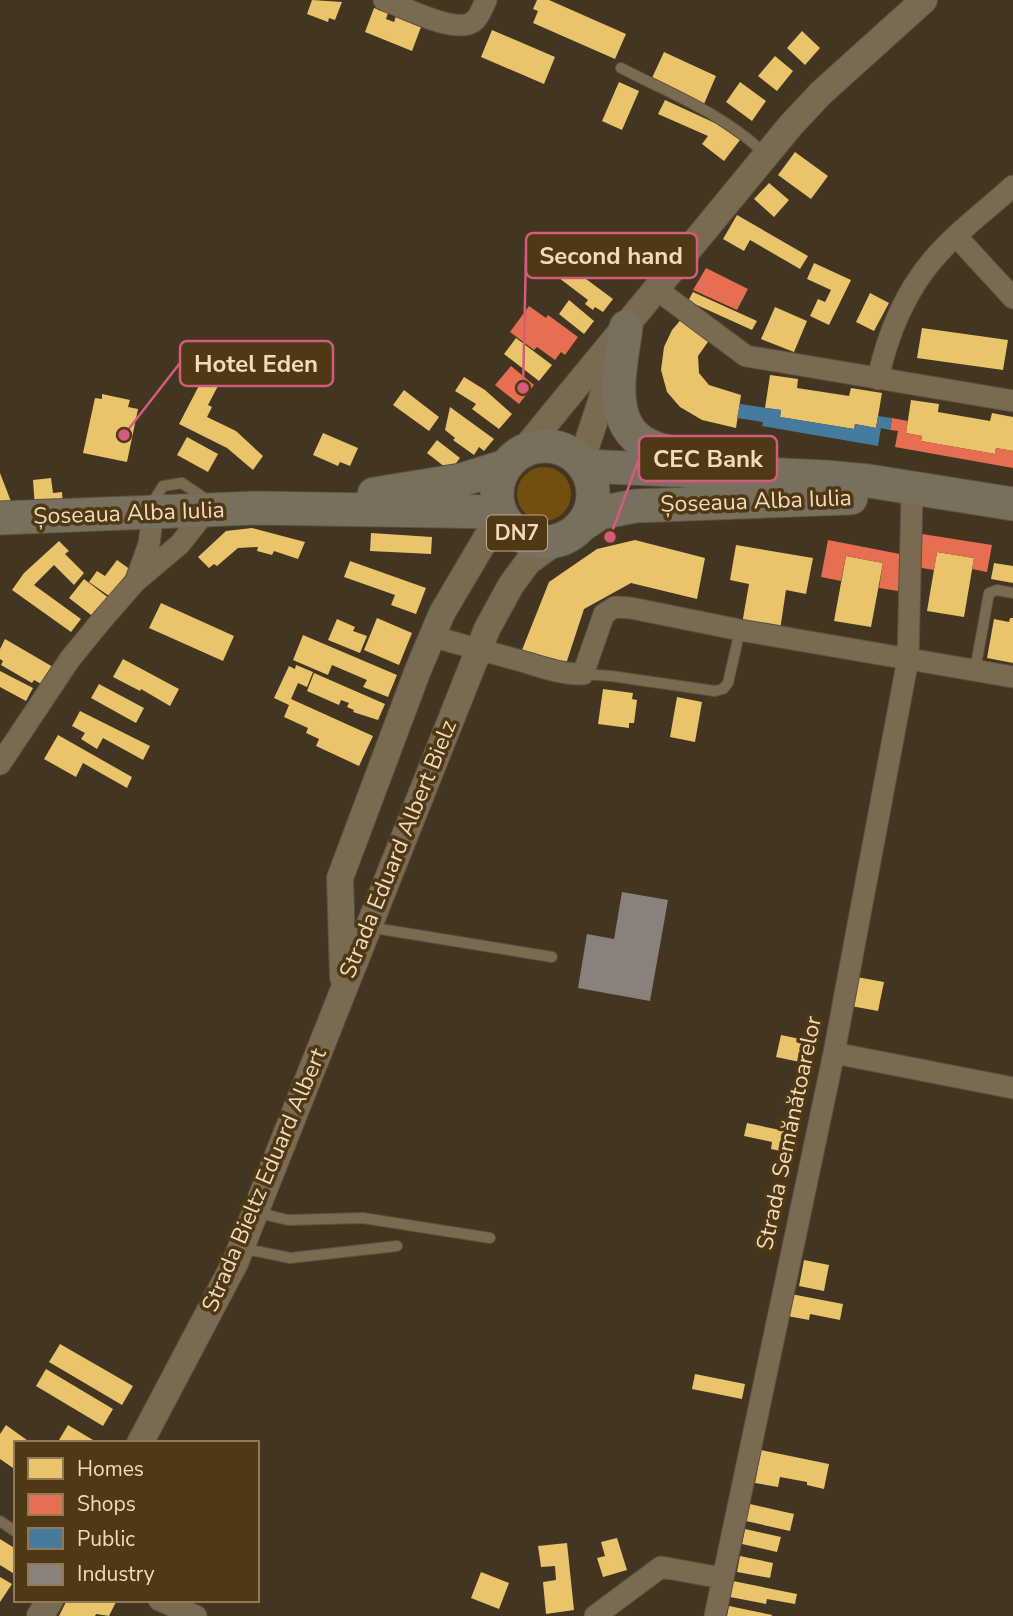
<svg xmlns="http://www.w3.org/2000/svg" width="1013" height="1616" viewBox="0 0 1013 1616" font-family="'Nunito Sans',sans-serif">
<style>
.green{fill:#734f0d}
.homes{fill:#e9c46a}
.shops{fill:#e76f51}
.public{fill:#457b9d}
.industry{fill:#8a817c}
.lines{fill:none;stroke-linecap:round;stroke-linejoin:round}
.service-casing{stroke:#5c503f;stroke-width:12}
.minor-casing{stroke:#5c503f;stroke-width:23}
.tertiary-casing{stroke:#5c503f;stroke-width:28}
.primary-casing{stroke:#5c503f;stroke-width:35}
.service{stroke:#796a52;stroke-width:10}
.minor{stroke:#796a52;stroke-width:21}
.tertiary{stroke:#796a52;stroke-width:26}
.primary{stroke:#796f5f;stroke-width:33}
.labels{text-anchor:middle;dominant-baseline:central;stroke-width:7;stroke-linejoin:round;paint-order:stroke}
.shield{fill:#4f3814;stroke:#c2a988;stroke-width:2}
.shield-label{font-size:21px;font-weight:bold;fill:#f3daba}
.street-label{font-size:23px;fill:#f3daba;stroke:#4f3814}
.leader{fill:none;stroke:#d35c7c;stroke-width:2.5}
.callout-dot{fill:#d35c7c;stroke:#4f3814;stroke-width:2.5}
.callout{fill:#4f3814;stroke:#d35c7c;stroke-width:2.5}
.callout-label{font-size:24px;text-anchor:middle;font-weight:bold;fill:#f3daba}
</style>
<rect width="100%" height="100%" fill="#423521"/>
<path class="green" d="M517 494a27 27 0 1 1 54 0a27 27 0 1 1-54 0Z"/>
<path class="homes" d="M312 0 342 2 335 20 329 18 328 22 307 14Z
M537 0H549L626 34 615 59 533 23 538 11 533 9Z
M374 8 388 13 386 19 394 22 396 16 421 27 412 51 365 32Z
M492 30 555 57 544 84 481 57Z
M802 31 820 48 805 65 787 48Z
M664 52 716 76 704 104 651 80Z
M775 56 793 71 777 91 758 76Z
M619 82 639 91 622 130 602 121Z
M740 82 766 101 752 121 726 102Z
M665 100 717 124 740 140 724 161 702 144 708 136 658 114Z
M795 152 828 176 811 199 778 175Z
M769 183 789 200 774 217 754 199Z
M737 215 808 256 800 269 750 240 744 251 723 239Z
M539 244 613 299 603 312 595 307 593 310 585 304 588 300 530 256Z
M814 263 851 280 829 325 810 316 818 299 825 302 831 290 807 279Z
M693 292 757 321 752 330 688 301Z
M870 293 889 303 874 331 856 322Z
M569 300 594 321 584 334 559 314Z
M775 307 807 321 794 352 761 339Z
M684 316 710 339 698 356 699 373 709 385 741 395 736 428 702 420 680 407 667 392 661 370 664 347 672 330Z
M922 328 1008 340 1003 370 917 358Z
M516 338 552 365 539 381 504 354Z
M770 375 798 379 797 388 849 396 851 388 882 393 876 428 855 424 854 429 780 417 781 410 765 408Z
M204 376 219 384 208 405 212 407 207 417 236 431 263 456 253 470 227 448 179 424Z
M464 377 485 390 512 414 499 429 472 409 476 404 455 391Z
M404 390 439 417 429 431 393 405Z
M102 394 130 400 128 407 138 409 127 462 83 453 95 398 102 399Z
M911 400 939 404 938 412 990 421 992 413 1013 417V451L996 448 995 454 921 441 922 436 906 433Z
M450 407 494 439 484 451 479 447 474 455 453 440 455 438 445 430Z
M323 433 358 448 350 466 340 462 338 466 313 455Z
M187 437 218 454 208 472 177 455Z
M437 440 460 458 450 471 427 453Z
M0 473 12 504 0 508Z
M51 478 53 493 62 492 63 506 35 508 33 480Z
M252 528 305 542 298 559 274 551 272 555 257 551 258 547 238 548 217 566 214 564 209 568 198 557 226 531Z
M371 533 432 537 431 554 370 551Z
M635 540 705 558 697 599 631 583 584 609 566 664 522 650 549 582 597 549Z
M59 541 69 551 65 554 84 573 74 585 54 565 34 585 81 619 71 632 12 590 24 573Z
M736 545 813 558 806 594 786 590 780 630 742 624 749 584 730 580Z
M937 552 974 558 964 617 927 611Z
M846 556 883 563 871 627 834 621Z
M117 560 131 570 112 598 89 582 97 571 105 576Z
M350 561 426 588 416 614 391 605 395 595 344 577Z
M994 563 1013 566V583L991 579Z
M84 579 110 599 95 618 69 598Z
M161 603 234 636 223 661 149 628Z
M377 618 412 633 399 665 364 650Z
M1010 618H1013V663L987 658 994 619 1009 622Z
M337 619 355 627 353 631 367 636 360 653 328 640Z
M303 635 397 675 388 697 363 687 367 680 332 665 328 675 293 660Z
M5 639 53 667 43 685 34 680 32 683 1 665 3 661 0 659V649Z
M123 659 179 689 170 706 141 689 140 691 113 677Z
M296 665 313 672 307 687 298 683 291 699 373 736 359 766 316 746 319 739 306 733 308 728 284 717 289 705 274 698 289 666 295 669Z
M0 671 33 688 26 701 0 687Z
M314 673 385 704 378 720 353 712 354 710 347 707 349 703 341 700 339 705 307 691Z
M99 684 144 708 136 723 91 698Z
M603 689 633 693 632 699 637 700 634 723H629V728L598 724Z
M677 697 702 702 695 742 670 737Z
M80 711 150 746 143 760 103 738 97 749 81 739 85 733 72 726Z
M58 735 132 777 127 788 83 763 76 777 44 759Z
M857 977 884 982 878 1011 851 1006Z
M781 1035 805 1040 800 1062 776 1057Z
M747 1123 799 1134 795 1154 771 1149 772 1142 744 1136Z
M804 1260 829 1265 824 1291 799 1286Z
M791 1294 843 1304 840 1320 810 1314 809 1320 787 1316Z
M60 1344 133 1386 122 1405 49 1362Z
M46 1369 113 1409 103 1426 36 1386Z
M695 1374 745 1384 742 1399 692 1389Z
M6 1425 31 1443H16V1470L0 1459V1434Z
M68 1425 98 1443H64L59 1440Z
M761 1450 829 1464 824 1489 807 1485V1482L780 1477 778 1487 755 1483Z
M750 1504 794 1514 790 1531 746 1521Z
M745 1529 781 1537 777 1552 742 1544Z
M617 1538 627 1570 603 1577 597 1558 605 1556 601 1542Z
M0 1539 16 1549V1575L0 1565Z
M567 1543 574 1610 546 1614 543 1582 556 1580 555 1566 541 1567 538 1546Z
M740 1556 773 1563 770 1578 737 1572Z
M481 1572 509 1583 499 1609 471 1598Z
M0 1577 12 1584 0 1602Z
M733 1581 797 1594 795 1604 767 1599 766 1604 730 1597Z
M67 1600H117L109 1616 96 1614 95 1616H59Z
M729 1606 772 1615V1616H727Z"/>
<path class="shops" d="M706 268 748 289 737 310 693 290Z
M529 306 546 318 548 315 578 337 565 355 561 352 555 360 537 347 534 350 510 332Z
M511 366 534 385 519 404 495 385Z
M892 418 908 421 906 433 922 436 921 441 995 454 996 448 1013 451V468L895 447 898 431 890 430Z
M922 534 992 545 987 572 972 569 974 558 937 552 934 570 916 567Z
M828 540 905 555 898 591 879 588 883 563 846 556 841 581 821 577Z"/>
<path class="public" d="M740 404 781 410 780 417 854 429 855 424 876 428 878 416 892 418 890 430 881 428 878 446 762 426 763 422 737 418Z"/>
<path class="industry" d="M622 892 668 900 650 1001 578 988 587 934 614 939Z"/>
<g class="lines">
<g class="service-casing">
<path id="service" d="M621 68C671 94 724 114 765 154
M153 508V502L163 486 182 483 204 498 205 501
M975 670 989 593 997 590 1013 593
M583 674 611 676 715 691 723 689 728 683 740 630
M368 927 552 957
M255 1212 288 1220 363 1218 490 1238
M241 1248 290 1258 397 1246
M0 1521 16 1532"/>
</g>
<g class="minor-casing">
<path id="minor" d="M384 0C404 7 459 37 475 20 480 16 483 6 486 0
M956 236 1013 298
M656 289 746 356 1013 401
M878 379C887 335 906 289 937 255 960 229 988 209 1013 186
M136 580 149 544 153 513
M432 636C461 645 489 652 518 660 539 666 561 675 583 674L604 614 615 607 631 608 740 630 1013 677
M0 764 70 659 101 621 135 582 180 544 206 511
M834 1053 1013 1088
M159 1600 196 1616
M595 1616 661 1567 722 1578
M715 1616 834 1053 908 659 912 494"/>
</g>
<g class="tertiary-casing">
<path id="tertiary" d="M523 451 791 125 821 93 924 0
M581 462 614 362
M343 977 340 878 418 670 442 613 501 513
M140 1443 235 1263 487 629 511 585 528 562 560 539
M40 1616 50 1600"/>
</g>
<g class="primary-casing">
<path id="primary" d="M626 327C621 368 603 430 655 448 668 453 681 453 693 454
M497 494a48 48 0 1 1 96 0a48 48 0 1 1-96 0Z
M584 466 826 477 869 481 1013 504
M374 494 461 480 506 466
M0 518 257 508 500 512
M582 525 600 513 635 506 851 498"/>
</g>
<use href="#service" class="service"/>
<use href="#minor" class="minor"/>
<use href="#tertiary" class="tertiary"/>
<use href="#primary" class="primary"/>
</g>
<g class="labels">
<rect class="shield" x="487" y="515.5" width="60" height="35" rx="5"/>
<g class="shield-label">
<text x="517" y="533">DN7</text>
</g>
<g class="street-label">
<text transform="translate(756 501) rotate(-2)">Șoseaua Alba Iulia</text>
<text transform="translate(129 513) rotate(-2)">Șoseaua Alba Iulia</text>
<text transform="translate(398 849) rotate(-68)">Strada Eduard Albert Bielz</text>
<text transform="translate(789 1133) rotate(-78)">Strada Semănătoarelor</text>
<text transform="translate(264 1180) rotate(-67)">Strada Bieltz Eduard Albert</text>
</g>
</g>
<path class="leader" d="M523 388L526 255M124 435L180 363M610 537L639 459"/>
<g class="callout-dot">
<circle cx="523" cy="388" r="7"/>
<circle cx="124" cy="435" r="7"/>
<circle cx="610" cy="537" r="7"/>
</g>
<g class="callout">
<rect x="526" y="233" width="171" height="45" rx="7"/>
<rect x="180" y="341" width="153" height="45" rx="7"/>
<rect x="639" y="436" width="138" height="45" rx="7"/>
</g>
<g class="callout-label">
<text x="611" y="264">Second hand</text>
<text x="256" y="372">Hotel Eden</text>
<text x="708" y="467">CEC Bank</text>
</g>
<rect x="14" y="1441" width="245" height="161" fill="#4f3814" stroke="#917956" stroke-width="2"/>
<rect x="28" y="1458" width="35" height="21" fill="#e9c46a" stroke="#917956" stroke-width="2"/>
<text x="77" y="1476" font-size="21" fill="#f3daba">Homes</text>
<rect x="28" y="1494" width="35" height="21" fill="#e76f51" stroke="#917956" stroke-width="2"/>
<text x="77" y="1511" font-size="21" fill="#f3daba">Shops</text>
<rect x="28" y="1528" width="35" height="21" fill="#457b9d" stroke="#917956" stroke-width="2"/>
<text x="77" y="1546" font-size="21" fill="#f3daba">Public</text>
<rect x="28" y="1564" width="35" height="21" fill="#8a817c" stroke="#917956" stroke-width="2"/>
<text x="77" y="1581" font-size="21" fill="#f3daba">Industry</text>
</svg>
